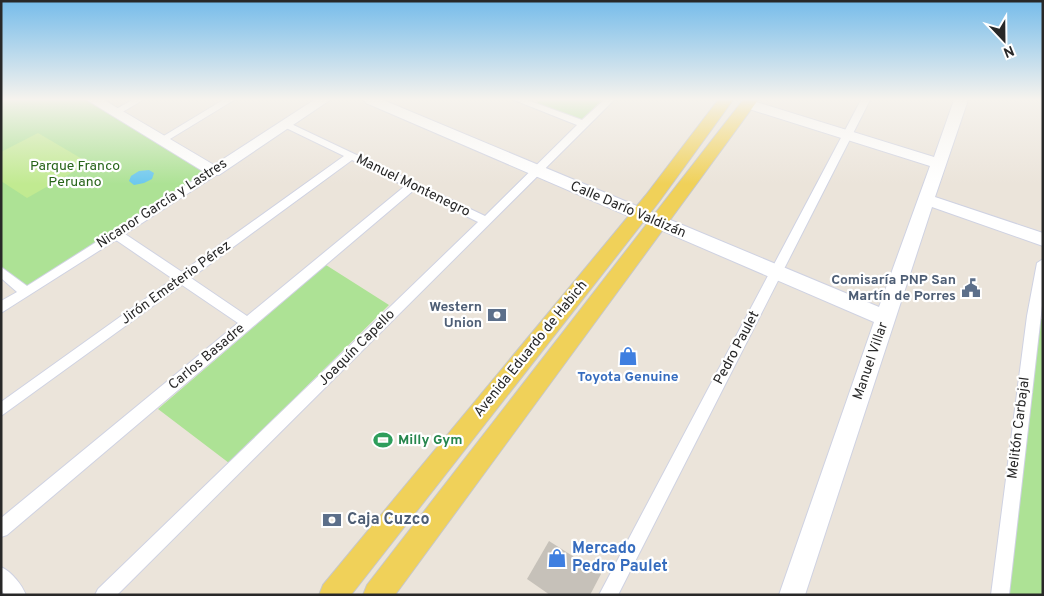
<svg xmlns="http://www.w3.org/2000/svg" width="1044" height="596" viewBox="0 0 1044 596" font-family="Overpass,sans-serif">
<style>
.green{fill:#ade295}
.pitch{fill:#c1ea91}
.water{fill:#6cc8ee}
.building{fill:#c6c1b9}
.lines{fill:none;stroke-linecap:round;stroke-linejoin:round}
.street-casing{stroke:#cfd2e2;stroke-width:2}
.secondary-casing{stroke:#cfd2e2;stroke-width:2}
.primary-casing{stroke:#c7c7c7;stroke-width:2}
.street{fill:#fff;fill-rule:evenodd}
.secondary{fill:#fff;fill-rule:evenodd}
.primary{fill:#f0d159;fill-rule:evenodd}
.labels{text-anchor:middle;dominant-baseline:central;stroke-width:4.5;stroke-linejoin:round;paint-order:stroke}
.park-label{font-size:14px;fill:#276419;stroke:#fff}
.street-label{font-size:14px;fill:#282828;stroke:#fff}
.service-label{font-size:14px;font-weight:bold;fill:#4e5e75;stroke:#fff;text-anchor:end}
.shop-label{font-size:14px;font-weight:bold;fill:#366cbe;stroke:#fff}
.leisure-label{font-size:14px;font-weight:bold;fill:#27864d;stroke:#fff;text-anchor:start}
.near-service-label{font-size:16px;font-weight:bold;fill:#4e5e75;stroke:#fff;text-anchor:start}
.near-shop-label{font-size:16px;font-weight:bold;fill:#366cbe;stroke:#fff;text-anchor:start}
</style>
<rect width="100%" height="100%" fill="#ebe4da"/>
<path class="green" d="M1 100H94L214 172 26 292 1 271Z
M540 100H602L581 120 536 104Z
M326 265 389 305 229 463 158 409Z
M1038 319H1043V595H1003Z"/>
<path class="pitch" d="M38 133 89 163 27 198 1 181V152Z"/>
<path class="water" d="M149 170 154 173 152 179 144 183 134 185 129 181 131 176 139 171Z"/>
<path class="building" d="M549 541 601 574 590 595H550L527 579Z"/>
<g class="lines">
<g class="street-casing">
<path id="street" d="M132 100H143L119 114 116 115 111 112Z
M223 100H234L165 142 162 143 157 140Z
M514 100H527L582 120 604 100H614L117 595H95L98 589 478 222 414 190 7 535 1 537V518L238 323 182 285 1 416V402L173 279 116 240 1 313V301L17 292 1 278V267L27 286 210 170H218L219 172 218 174 125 234 182 272 344 156 282 126V122L285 121 485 216 577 125ZM352 160 405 186 247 316 191 278Z
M861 100H870L618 595H599Z
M1043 259V297L1009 595H991L1027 316 1037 263Z
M1 567C12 572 22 585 26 595H5L1 590Z"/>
</g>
<g class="secondary-casing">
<path id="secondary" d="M87 100H104L214 165 314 100H330L219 175H209Z
M364 100H383L879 307 930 166 743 107 741 104 743 101H753L934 157 954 100H968L935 197 1043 233V246L932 207 805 595H779L874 322 366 103Z"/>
</g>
<g class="primary-casing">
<path id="primary" d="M718 100H733L658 203 351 595H319L323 585 646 195Z
M743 100H758L395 595H363L367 585Z"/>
</g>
<use href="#street" class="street"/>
<use href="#secondary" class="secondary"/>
<use href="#primary" class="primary"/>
</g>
<linearGradient id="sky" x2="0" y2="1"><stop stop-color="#76bcea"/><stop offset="0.54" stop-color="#f6f3ee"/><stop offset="1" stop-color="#f6f3ee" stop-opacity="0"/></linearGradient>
<rect width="1044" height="184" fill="url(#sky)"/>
<defs>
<g id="civic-bare" transform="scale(1.5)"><path d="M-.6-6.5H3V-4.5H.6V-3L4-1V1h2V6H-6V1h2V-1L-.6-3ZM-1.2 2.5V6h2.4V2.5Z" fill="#5c6f8a" stroke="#fff" stroke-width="2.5" paint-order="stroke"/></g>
<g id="bank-bare" transform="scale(1.5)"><path d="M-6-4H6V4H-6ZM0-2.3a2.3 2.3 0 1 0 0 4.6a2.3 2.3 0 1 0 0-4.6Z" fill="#5c6f8a" stroke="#fff" stroke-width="2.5" paint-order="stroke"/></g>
<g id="shop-bare" transform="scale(1.5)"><path d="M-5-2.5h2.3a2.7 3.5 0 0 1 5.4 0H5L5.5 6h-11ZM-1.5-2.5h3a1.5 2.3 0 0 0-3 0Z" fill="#3f7fe0" stroke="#fff" stroke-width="2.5" paint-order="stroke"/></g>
<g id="stadium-bare" transform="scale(1.5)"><path d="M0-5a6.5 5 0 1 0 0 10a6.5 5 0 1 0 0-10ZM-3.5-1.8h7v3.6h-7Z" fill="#2e9e5b" stroke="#fff" stroke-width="2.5" paint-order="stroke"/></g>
</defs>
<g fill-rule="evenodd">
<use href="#civic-bare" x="971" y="288"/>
<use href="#bank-bare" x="497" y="315"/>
<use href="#shop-bare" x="628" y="356"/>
<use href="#stadium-bare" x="383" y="440"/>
<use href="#bank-bare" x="332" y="520"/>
<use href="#shop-bare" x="557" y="558"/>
</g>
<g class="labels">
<g class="park-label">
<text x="75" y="166">Parque Franco<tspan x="75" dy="16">Peruano</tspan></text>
</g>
<g class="street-label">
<text transform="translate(413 186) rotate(26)">Manuel Montenegro</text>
<text transform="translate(162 204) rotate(-33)">Nicanor García y Lastres</text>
<text transform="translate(628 210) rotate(23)">Calle Darío Valdizán</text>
<text transform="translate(176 283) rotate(-36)">Jirón Emeterio Pérez</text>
<text transform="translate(357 348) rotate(-45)">Joaquín Capello</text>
<text transform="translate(737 348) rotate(-62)">Pedro Paulet</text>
<text transform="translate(531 349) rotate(-51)">Avenida Eduardo de Habich</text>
<text transform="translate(207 357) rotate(-40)">Carlos Basadre</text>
<text transform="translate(871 361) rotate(-71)">Manuel Villar</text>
<text transform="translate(1019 428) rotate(-83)">Melitón Carbajal</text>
</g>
<g class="service-label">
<text x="956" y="280">Comisaría PNP San<tspan x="956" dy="16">Martín de Porres</tspan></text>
<text x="482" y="307">Western<tspan x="482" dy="16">Union</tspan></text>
</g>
<g class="shop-label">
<text x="628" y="377">Toyota Genuine</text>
</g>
<g class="leisure-label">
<text x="398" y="440">Milly Gym</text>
</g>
<g class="near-service-label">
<text x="347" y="520">Caja Cuzco</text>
</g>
<g class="near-shop-label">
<text x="572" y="549">Mercado<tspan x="572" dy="18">Pedro Paulet</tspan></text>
</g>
</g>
<rect width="1044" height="596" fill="none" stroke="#282828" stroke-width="5"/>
<g transform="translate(1004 40) rotate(158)" stroke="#ffffff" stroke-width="4" paint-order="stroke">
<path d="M0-4L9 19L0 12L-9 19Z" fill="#282828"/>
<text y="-8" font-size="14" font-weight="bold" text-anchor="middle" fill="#282828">N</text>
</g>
</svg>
